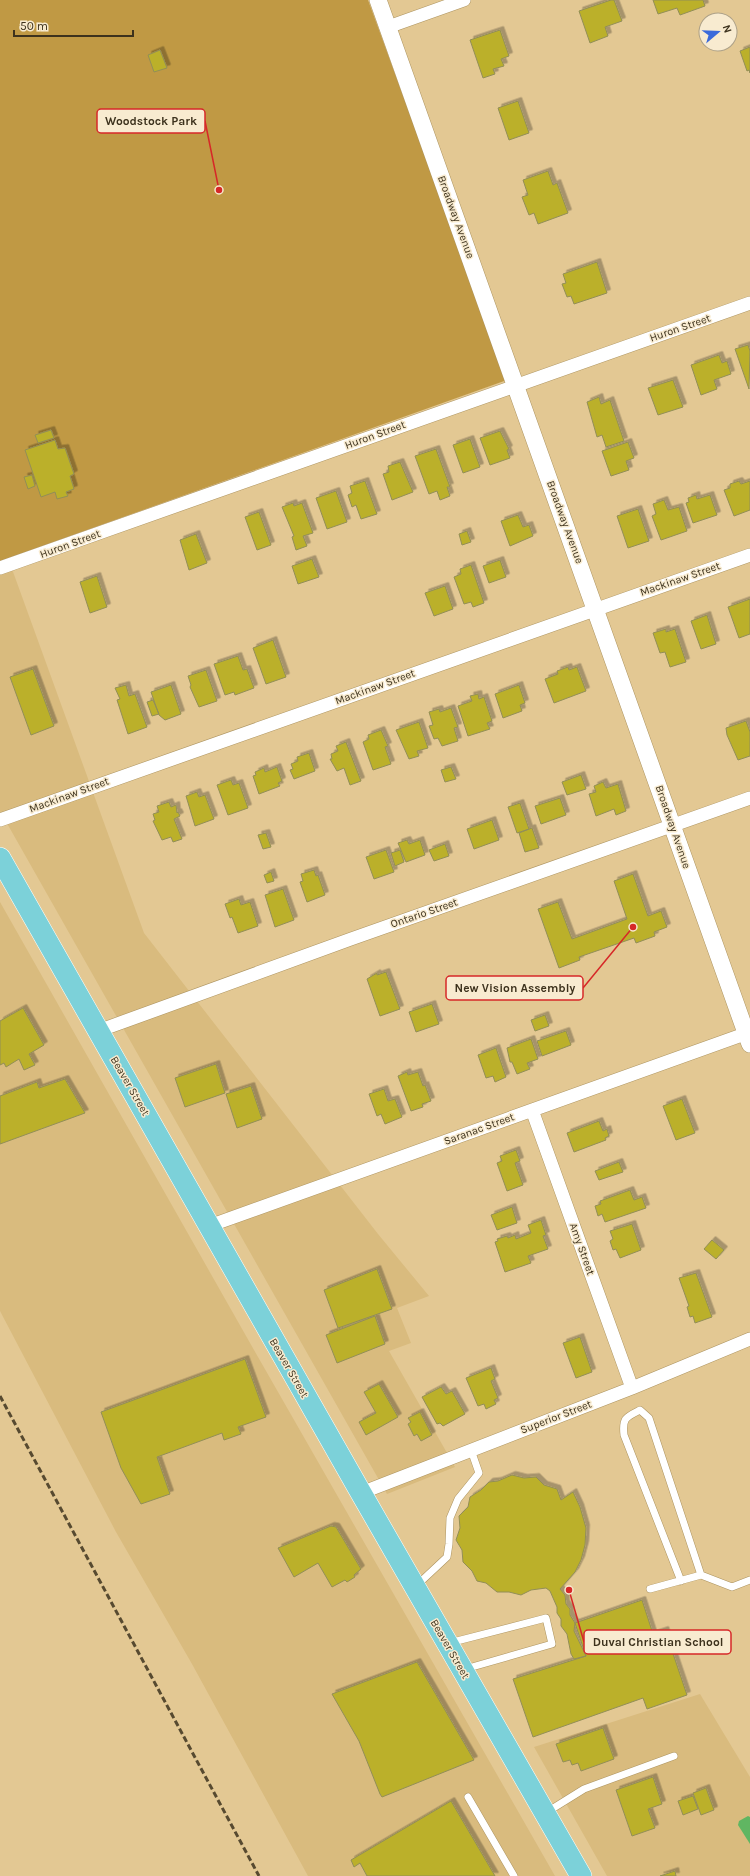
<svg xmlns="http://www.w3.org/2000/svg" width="750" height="1876" viewBox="0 0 750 1876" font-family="Karla,sans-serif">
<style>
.built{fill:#d9bb7e}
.green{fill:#c09944}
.water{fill:#60b662}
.building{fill:#bbb02a;stroke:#928e57;filter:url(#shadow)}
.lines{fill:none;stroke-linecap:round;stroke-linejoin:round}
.service-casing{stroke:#ad9460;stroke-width:8}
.minor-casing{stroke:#ad9460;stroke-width:14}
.tertiary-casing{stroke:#ad9460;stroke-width:18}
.primary-casing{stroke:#fff;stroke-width:22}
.service{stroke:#fff;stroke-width:7}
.minor{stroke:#fff;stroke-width:13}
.tertiary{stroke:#fff;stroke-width:17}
.primary{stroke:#7cd1d9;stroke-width:21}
.rail{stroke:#574a30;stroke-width:3;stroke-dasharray:6 3;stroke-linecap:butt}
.labels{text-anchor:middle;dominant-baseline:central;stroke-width:3;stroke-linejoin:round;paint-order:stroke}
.street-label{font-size:11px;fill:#3d321d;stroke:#f8ebd0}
.leader{fill:none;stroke:#d62828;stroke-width:1.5}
.callout-dot{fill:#d62828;stroke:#f8ebd0;stroke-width:1.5}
.callout{fill:#f8ebd0;stroke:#d62828;stroke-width:1.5}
.callout-label{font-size:12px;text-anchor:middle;font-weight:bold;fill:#3d321d}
</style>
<defs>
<filter id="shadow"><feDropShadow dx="3.5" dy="-3.5" stdDeviation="0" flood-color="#0004"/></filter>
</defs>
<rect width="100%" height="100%" fill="#e3c893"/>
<path class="built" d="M8 558 144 933 378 1234 429 1296 397 1308 411 1343 389 1351 455 1467 387 1494 0 811V561Z
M0 902 254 1350 555 1876H308L192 1664 116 1532 0 1311Z
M700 1694 750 1777V1876H607L534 1747Z"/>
<path class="green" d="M0 0H368L507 380 0 561Z"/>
<path class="water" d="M748 1816 750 1817V1844L738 1825 739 1821Z"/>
<path class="building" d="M611 0H614L622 21 605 27 608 36 590 43 579 11Z
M653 0H703L705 6 680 15 677 8 658 14Z
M500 30 509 56 501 59 504 66 493 69 495 74 483 78 470 40Z
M750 47V73L749 70 747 71 740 51Z
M160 50 167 68 154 72 148 55Z
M518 101 529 133 509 140 498 108Z
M548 171 553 185 557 183 568 213 538 224 534 213 529 215 522 197 528 195 523 180Z
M597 262 607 293 574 304 571 296 567 297 562 284 566 283 563 274Z
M748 345 750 351 749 389 735 349Z
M719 355 722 363 727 361 731 374 714 380 717 389 701 395 691 365Z
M673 380 683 407 658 415 648 388Z
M599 397 601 404 610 400 624 441 606 447 602 435 597 437 587 402Z
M51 430 54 438 38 443 35 435Z
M500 431 509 449 507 450 510 458 490 465 480 438Z
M470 439 480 467 463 473 453 445Z
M55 440 58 449 65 448 74 474 70 476 74 489 66 492 68 496 57 499 55 492 41 497 25 450Z
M628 442 634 458 626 461 629 470 611 476 602 451Z
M436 449 450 487H447L450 496 440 500 437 491 429 494 415 456Z
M400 462 413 492 392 500 383 474 389 472 388 466Z
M32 475 35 486 28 489 24 477Z
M365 481 377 514 361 519 356 505 352 507 348 495 352 493 350 486Z
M739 481 741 484 750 481V510L734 516 724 490 730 488V484Z
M336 491 347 522 327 529 316 498Z
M696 495 697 499 710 495 717 515 693 523 686 503 689 502 688 498Z
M664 500 668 510 679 507 687 531 661 540 652 516 656 514 653 504Z
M293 503 294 506 302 503 313 533 303 536 307 546 296 550 292 537 294 536 282 507Z
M638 509 649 541 628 548 617 516Z
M259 512 271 545 257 550 245 517Z
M518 515 523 527 529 525 533 536 510 546 501 521Z
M467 531 471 542 462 545 459 534Z
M196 534 207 563 189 570 180 540Z
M312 559 319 577 298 584 292 566Z
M500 560 506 577 489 583 483 566Z
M471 565 484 603 473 607 471 602 464 604 454 577 461 574 460 569Z
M97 576 107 607 90 613 80 582Z
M445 586 453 609 434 616 425 593Z
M750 599V634L739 638 728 607Z
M707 615 716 644 701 649 691 621Z
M666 629V632L675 629 686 662 670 667 665 652 660 653 653 633Z
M273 640 286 677 266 684 253 648Z
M238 656 243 670 247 669 254 688 235 695 234 692 225 695 214 664Z
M568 667 569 670 577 667 586 691 554 703 545 679 558 674 557 671Z
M33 669 54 726 31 735 10 677Z
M206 670 217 701 199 707 190 687 191 685 188 676Z
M126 685 129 696 135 694 147 727 128 734 117 700 120 699 115 688Z
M171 685 181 714 165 720 159 715 151 692Z
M519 685 525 703 520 705 522 711 503 718 495 694Z
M478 694 479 699 484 697 492 721 487 723 490 729 468 736 458 706 472 701 470 696Z
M153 700 159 714 152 716 147 702Z
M451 708 458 727 454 728 458 741 442 746 438 738 434 739 429 726 433 725 429 712 439 709 440 712Z
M746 721 750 732V756L738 760 727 735 726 728Z
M419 722 428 748 417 751 419 756 409 759 396 730Z
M381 730 388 746 385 747 391 764 373 770 363 742 369 739 368 735Z
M346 742 361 781 350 785 344 768 337 771 330 759H332L331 754 338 751 336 746Z
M309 753 315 771 294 779 290 770 293 769 291 764 298 761 297 757Z
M277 767 282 781 278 783 280 786 259 794 253 776 256 775 255 772 264 768 265 772Z
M451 767 456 779 445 782 441 770Z
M581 775 586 789 567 795 562 782Z
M231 780 233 785 239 783 248 808 228 815 217 785Z
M603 782 606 788 618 784 626 811 616 815 614 809 596 816 589 794 596 792 594 786Z
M197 792 199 797 205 795 214 819 195 826 186 796Z
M560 798 566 815 541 824 535 806Z
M169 802 171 807 176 805 177 813 178 812 180 816 174 819 182 839 173 842 171 837 162 840 153 821 155 820 153 814 159 812 157 806Z
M520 803 529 829 517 833 508 807Z
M492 820 499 840 474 849 467 829Z
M532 828 539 848 525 852 519 833Z
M266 833 271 847 263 849 258 835Z
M407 840 409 844 420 840 425 855 406 862 398 843Z
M445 844 449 856 434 861 429 850Z
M386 850 394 872 374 879 366 857Z
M400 850 404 862 395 866 391 853Z
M314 870 316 876 318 875 325 895 307 902 300 882 303 881 301 874Z
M271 872 274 881 267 883 264 875Z
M633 874 648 916 661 911 667 927 654 932 655 936 636 943 634 938 579 957 580 960 559 968 538 909 558 902 572 939 627 919 614 881Z
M283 889 294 920 275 927 265 895Z
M239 899 241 905 250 902 258 926 238 933 232 917 230 918 225 904Z
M386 972 400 1009 380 1016 367 979 377 973V975Z
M432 1004 439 1024 416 1032 409 1012Z
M23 1008 44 1045 29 1054 35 1065 24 1070 19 1059 6 1067 4 1063 0 1065V1021Z
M545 1015 549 1026 535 1031 531 1020Z
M566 1031 571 1045 542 1056 537 1041Z
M531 1039 538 1059 527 1063 530 1069 517 1074 512 1062H510L507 1048Z
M496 1048 506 1077 495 1082 493 1076 486 1078 478 1055Z
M216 1064 225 1093 185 1107 175 1078Z
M407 1072 408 1075 418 1072 423 1086 425 1085 431 1101 422 1104 423 1107 411 1111 398 1076Z
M65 1079 85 1113 0 1144V1096L37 1082 39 1088Z
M251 1086 262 1119 237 1128 226 1094Z
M384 1089 388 1101 395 1099 402 1117 385 1124 381 1114 377 1116 369 1094Z
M682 1099 695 1133 676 1140 663 1106Z
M599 1121 603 1131 607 1129 609 1136 605 1138 606 1140 574 1152 567 1133Z
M516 1150 520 1161 515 1163 523 1185 507 1191 497 1163 502 1161 500 1156Z
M619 1162 623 1172 599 1180 595 1171Z
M630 1190 634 1200 642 1197 646 1208 605 1222 602 1214 598 1216 595 1206 601 1204 600 1201Z
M512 1207 517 1223 497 1230 491 1215Z
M541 1220 546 1235 543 1236 548 1249 528 1256 531 1263 505 1272 495 1242 498 1241 497 1239 507 1236 508 1238 515 1235 516 1239 531 1233 528 1225Z
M632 1224 641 1250 620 1258 616 1249 613 1250 610 1241 613 1239 610 1231Z
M712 1240 724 1250 716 1259 704 1249Z
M377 1269 392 1309 338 1328 324 1290Z
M696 1273 712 1317 695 1323 693 1316 690 1317 687 1307 689 1306 679 1278Z
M375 1316 385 1344 337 1363 326 1335Z
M580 1337 592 1372 576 1378 563 1343Z
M245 1359 266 1417 238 1427 241 1434 224 1440 222 1433 157 1457 170 1494 141 1504 121 1468 101 1412Z
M491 1368 495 1379 491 1381 498 1398 494 1400 496 1404 486 1409 484 1404 478 1406 466 1378Z
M379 1384 398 1417 366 1435 359 1422 376 1413 364 1392Z
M441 1387 446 1394 452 1391 465 1414 443 1426 440 1423 437 1424 422 1397Z
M420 1412 432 1435 421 1441 417 1434 414 1436 408 1424 411 1422 408 1418Z
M512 1475 524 1478 536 1477 544 1485 557 1489 561 1500 573 1492 580 1507 586 1528 585 1545 581 1560 575 1572 560 1589 565 1595 566 1604 570 1609V1615L575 1623 574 1631 586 1656 574 1659 571 1654 567 1634 561 1626V1619L557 1613V1607L550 1591 546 1588 531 1590 521 1595 509 1592H497L486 1583 477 1581 472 1571 463 1562 462 1550 456 1540 460 1528 459 1516 468 1507 470 1497 481 1490 489 1482 498 1481Z
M331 1526 336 1527 361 1569 354 1575 355 1577 347 1582 345 1580 332 1587 318 1563 294 1577 278 1548Z
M642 1600 653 1634 665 1630 687 1695 647 1709 643 1698 533 1737 513 1679 586 1656 575 1623Z
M417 1662 474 1760 382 1797 380 1794 359 1741 332 1694Z
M603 1728 614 1759 581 1771 578 1763 572 1765 570 1760 563 1762 556 1744Z
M653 1777 662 1804 648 1809 655 1828 632 1836 616 1790Z
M706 1788 714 1810 701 1815 693 1793Z
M693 1796 698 1809 683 1815 678 1801Z
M451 1801 495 1876H367L360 1863 354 1867 351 1860Z
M675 1871 676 1876H660Z"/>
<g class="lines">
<g class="service-casing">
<path id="service" d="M681 1581 624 1435C622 1418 626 1417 640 1410L649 1418 701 1575
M416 1586 447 1557 449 1544 450 1518 458 1499 479 1473 471 1450
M650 1589 701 1575 732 1587 750 1580
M449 1643 546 1618 552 1644 465 1669
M468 1797 514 1876
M547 1812 584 1789 674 1756"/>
</g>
<g class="minor-casing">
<path id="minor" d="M388 27 464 0
M0 568 750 303
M0 820 750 555
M98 1031 351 939 750 798
M532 1110 632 1388
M209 1226 750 1032
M361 1493 632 1388 750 1339"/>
</g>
<g class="tertiary-casing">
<path id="tertiary" d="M378 0 750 1044"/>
</g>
<g class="primary-casing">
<path id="primary" d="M0 858 361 1493 581 1876"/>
</g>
<use href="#service" class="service"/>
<use href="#minor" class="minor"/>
<use href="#tertiary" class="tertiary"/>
<use href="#primary" class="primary"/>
<path class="rail" d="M0 1396 259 1876"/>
</g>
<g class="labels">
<g class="street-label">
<text transform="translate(456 217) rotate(70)">Broadway Avenue</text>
<text transform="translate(680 328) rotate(-19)">Huron Street</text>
<text transform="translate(375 435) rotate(-20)">Huron Street</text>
<text transform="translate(565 522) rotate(70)">Broadway Avenue</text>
<text transform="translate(70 544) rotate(-20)">Huron Street</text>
<text transform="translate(680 579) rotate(-19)">Mackinaw Street</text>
<text transform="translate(375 687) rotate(-20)">Mackinaw Street</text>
<text transform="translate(69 795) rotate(-20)">Mackinaw Street</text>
<text transform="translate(673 827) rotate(71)">Broadway Avenue</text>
<text transform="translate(424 913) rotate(-19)">Ontario Street</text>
<text transform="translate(130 1086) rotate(60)">Beaver Street</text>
<text transform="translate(479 1129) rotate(-20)">Saranac Street</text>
<text transform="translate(582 1249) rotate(70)">Amy Street</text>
<text transform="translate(289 1368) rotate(60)">Beaver Street</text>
<text transform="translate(556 1417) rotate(-21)">Superior Street</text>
<text transform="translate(450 1649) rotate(60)">Beaver Street</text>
</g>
</g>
<path class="leader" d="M219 190L205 121M633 927L583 988M569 1590L584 1642"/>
<g class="callout-dot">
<circle cx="219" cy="190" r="4"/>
<circle cx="633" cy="927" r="4"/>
<circle cx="569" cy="1590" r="4"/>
</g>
<g class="callout">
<rect x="97" y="109" width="108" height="24" rx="4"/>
<rect x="446" y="976" width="137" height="24" rx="4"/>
<rect x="584" y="1630" width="147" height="24" rx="4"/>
</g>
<g class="callout-label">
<text x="151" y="125">Woodstock Park</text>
<text x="515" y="992">New Vision Assembly</text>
<text x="658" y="1646">Duval Christian School</text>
</g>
<g transform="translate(718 32) rotate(71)"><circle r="19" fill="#f8ebd0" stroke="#ada188"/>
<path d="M0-3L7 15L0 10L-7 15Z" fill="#3b6ada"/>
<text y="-6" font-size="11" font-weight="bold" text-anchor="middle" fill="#3d321d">N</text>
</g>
<path d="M14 30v6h119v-6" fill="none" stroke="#3d321d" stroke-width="2"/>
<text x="20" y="30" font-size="12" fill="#3d321d" stroke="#f8ebd0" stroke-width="3" paint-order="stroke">50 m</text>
</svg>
